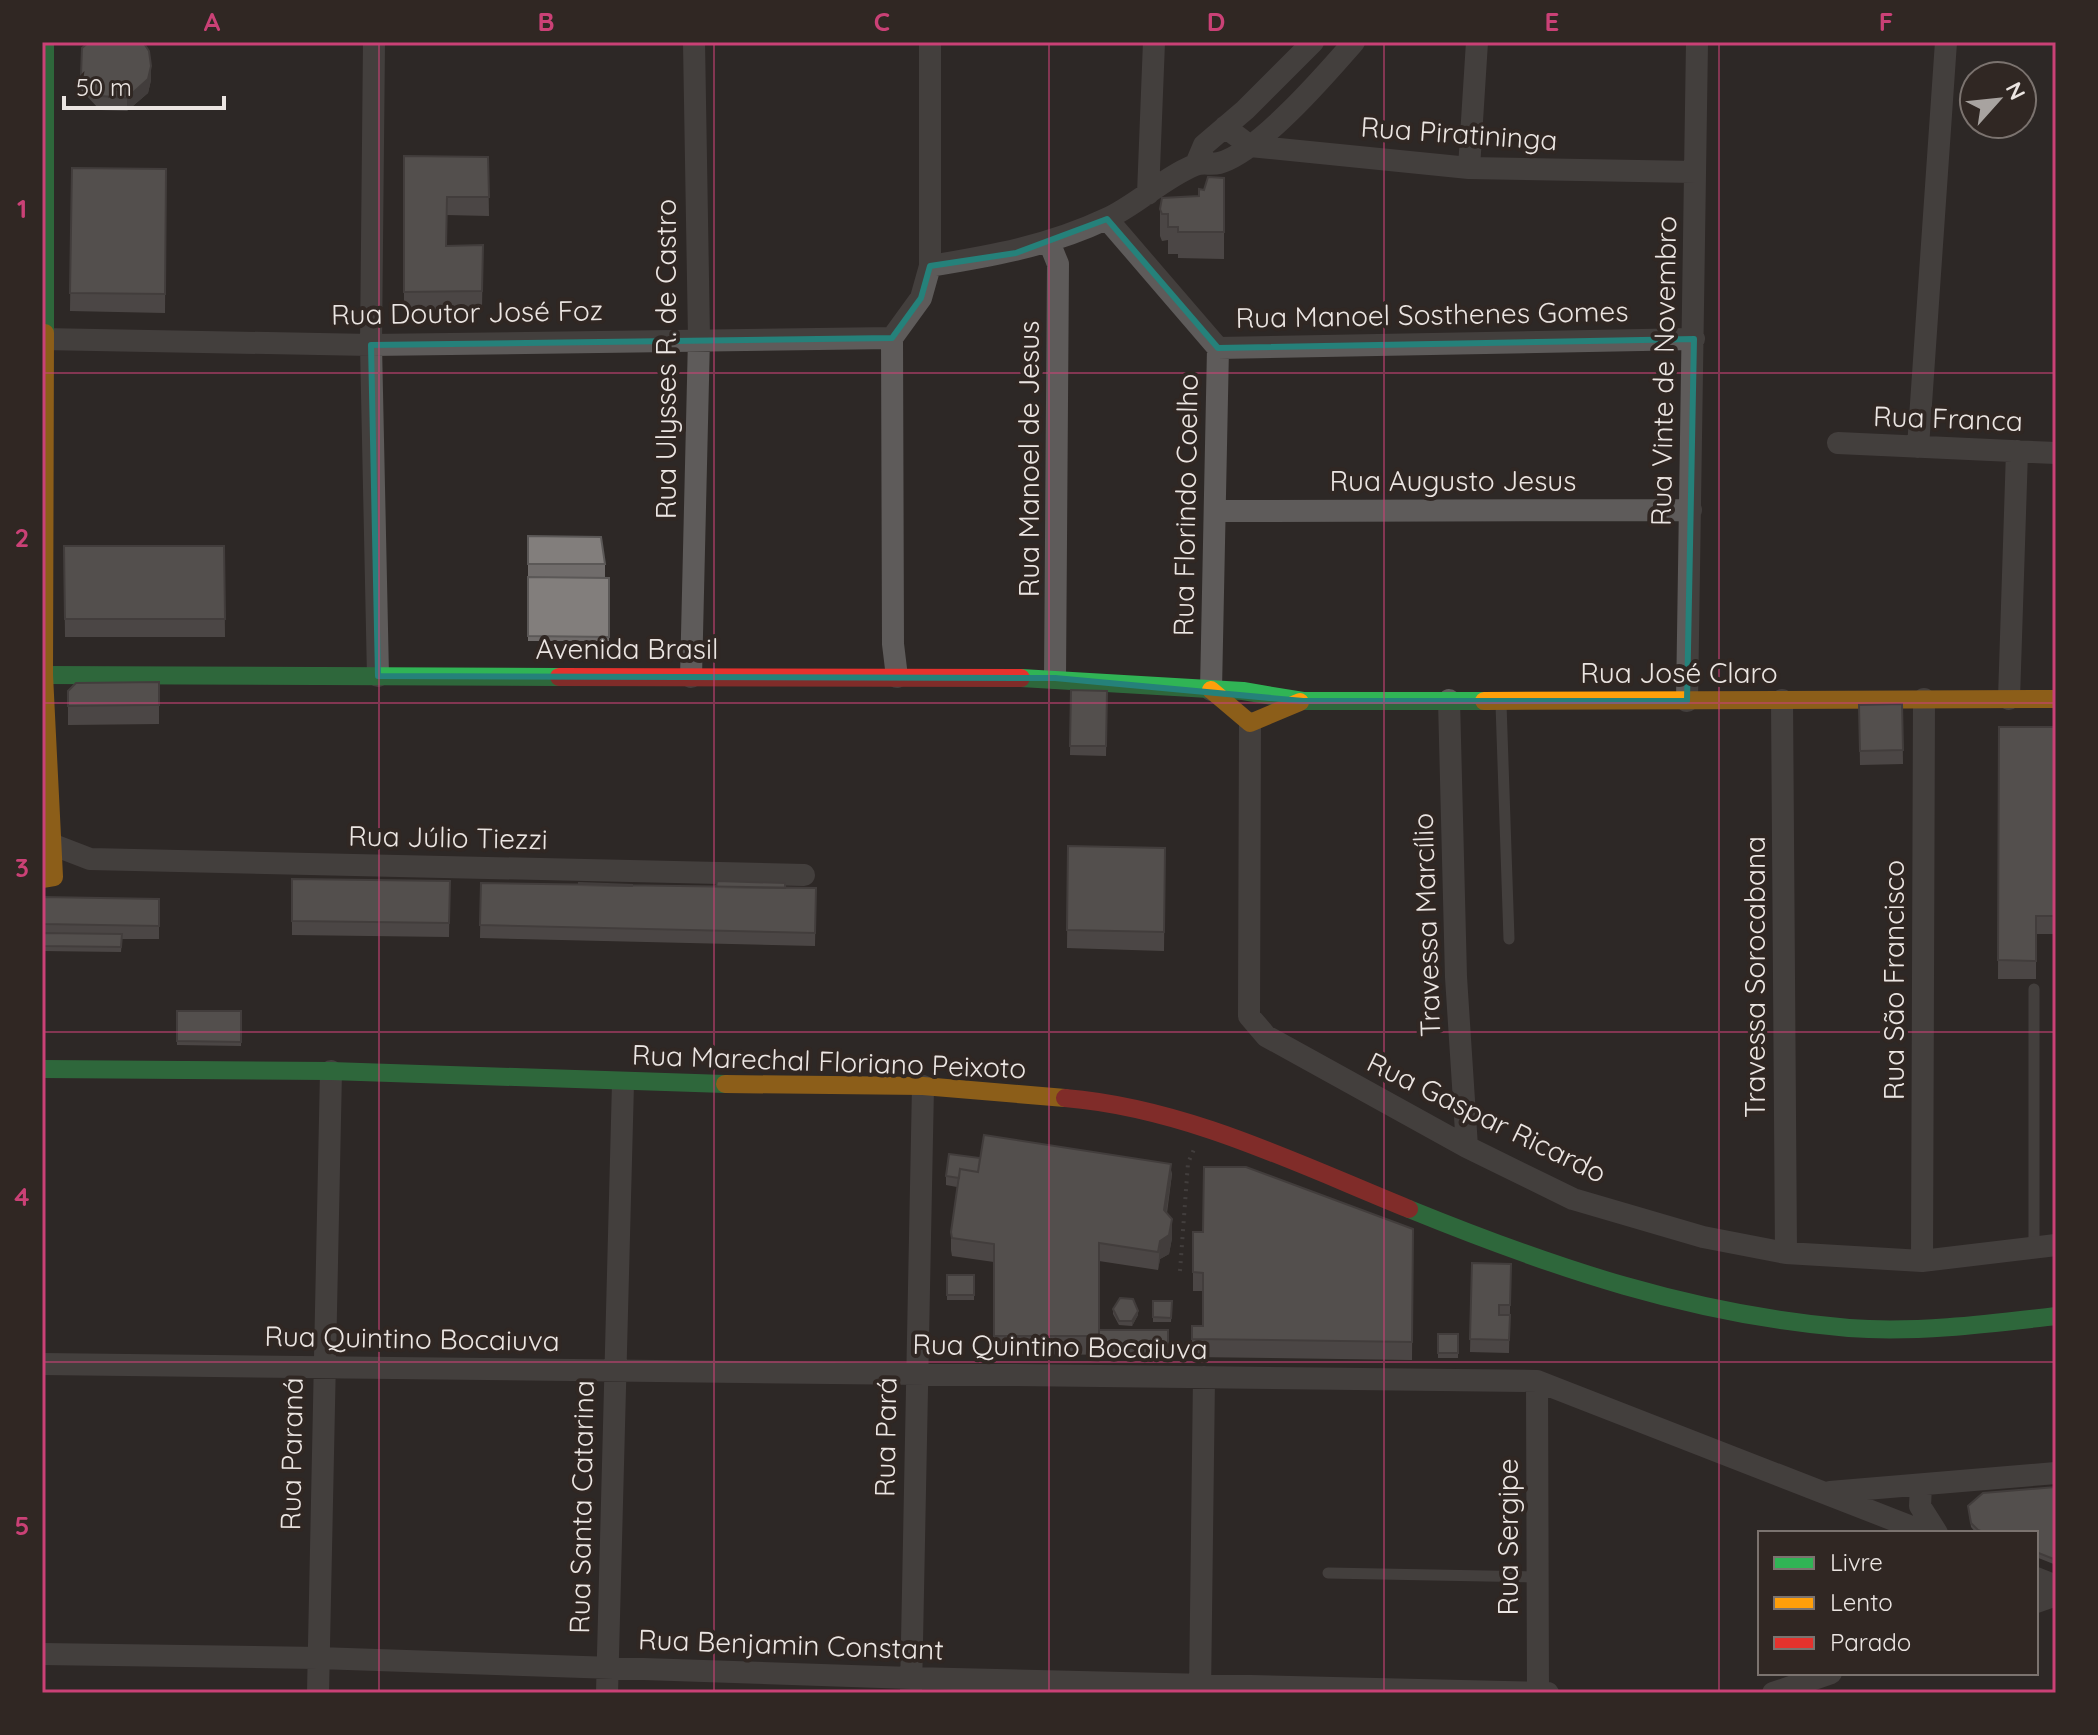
<svg xmlns="http://www.w3.org/2000/svg" width="2098" height="1735" viewBox="0 0 2098 1735" font-family="Quicksand,sans-serif">
<style>
.lines{fill:none;stroke-linecap:round;stroke-linejoin:round}
.path{stroke:#5c5959;stroke-width:4;stroke-dasharray:2 6;stroke-linecap:butt}
.lane{stroke:#5e5b5a;stroke-width:11}
.street{stroke:#5e5b5a;stroke-width:22}
.fast{stroke:#30b455;stroke-width:18}
.slow{stroke:#ff9f0a;stroke-width:18}
.jam{stroke:#e5322d;stroke-width:18}
.wall{fill:#706c6b}
.shaded-wall{fill:#5b5857}
.building{fill:#827e7c;stroke:#5b5857;stroke-width:2}
.marked{fill:none;stroke:#25817a;stroke-width:6;stroke-linejoin:round}
.grid{fill:none;stroke:#ca4176;stroke-width:2;stroke-opacity:0.55}
.labels{text-anchor:middle;dominant-baseline:central;stroke-width:8;stroke-linejoin:round;paint-order:stroke}
.street-label{font-size:28px;fill:#ebe5e2;stroke:#302723}
.neatline{fill:none;stroke:#ca4176;stroke-width:3}
.grid-label{font-size:26px;text-anchor:middle;font-weight:bold;fill:#ca4176}
</style>
<rect width="100%" height="100%" fill="#2d2826"/>
<g class="lines">
<path class="path" d="M1180 1271 1188 1163 1195 1147
M1180 1355V1342"/>
<path class="lane" d="M1501 704 1509 939
M2034 989V1248
M1328 1573 1537 1577"/>
<path class="street" d="M374 42 371 345 378 676
M1225 127 1250 146 1469 168 1695 172
M1196 164 1204 145 1245 110 1313 42
M1469 168 1477 42
M1148 194 1154 42
M1107 219 1218 348 1211 690
M1049 242 1058 264 1055 678
M930 266C991 256 1049 246 1106 219 1137 205 1163 178 1195 165 1202 162 1211 165 1219 163 1258 153 1327 73 1354 42
M42 339 371 345 892 338
M1218 348 1694 339
M1838 443 2056 453
M1918 447 1946 42
M1215 511 1691 510
M691 677 699 338 694 42
M897 677 893 644 892 338 921 298 930 266V42
M2009 699 2017 451
M1449 700 1456 977 1467 1147
M1782 700 1786 1253
M1687 701 1697 42
M1250 723 1249 1016 1266 1036 1467 1147 1573 1199 1703 1237 1786 1253 1922 1261 2056 1245
M51 844 90 859 804 875
M1922 1261 1924 699
M42 1364 1537 1381 1927 1533
M1537 1381 1538 1693
M1921 1485 1920 1506 1937 1533
M1830 1492 2056 1473
M2036 1578 2056 1586
M2036 1602 2056 1595
M42 1654 318 1658 911 1678 1548 1693
M911 1692 923 1086
M318 1693 331 1071
M607 1693 623 1083
M1200 1693 1204 1377
M1773 1693 1831 1673"/>
<path class="fast" d="M45 333V42
M42 675 559 677
M1021 678 1243 691 1303 701H1484
M42 1069 331 1071 725 1084
M1409 1209C1554 1268 1692 1315 1849 1328 1917 1333 1988 1324 2056 1316"/>
<path class="slow" d="M1211 690 1250 723 1300 702
M1484 701 2056 699
M42 879 54 877 44 675 45 333
M725 1084 923 1086 1065 1098"/>
<path class="jam" d="M559 677 1021 678
M1065 1098C1186 1108 1298 1164 1409 1209"/>
</g>
<path class="wall" d="M81 76 151 80 148 93 127 111 100 110 81 90Z
M404 156 488 157 489 216 447 215V246L483 245 482 309 404 310Z
M72 168 166 169 165 313 70 311Z
M1224 178V259L1178 258V254H1168V240L1162 241 1160 236V209L1199 196 1204 190Z
M528 536 605 564V578H609V641H528Z
M64 546H224L225 637H65Z
M159 682V724L68 725V691Z
M1071 690 1107 691 1106 756 1070 755Z
M1902 704 1903 764 1860 765 1859 705Z
M1999 727H2056V934H2036V979H1998Z
M1068 846 1165 848 1164 951 1067 948Z
M292 879 450 881 449 937 292 935Z
M481 883 816 888 815 946 480 938Z
M42 897 159 899V939H122L121 952 42 951Z
M177 1011H241V1046L177 1045Z
M980 1158 1171 1170 1172 1174 1167 1213 1172 1238 1169 1254 1160 1259 1158 1270 1099 1261V1330H1168V1355L994 1354V1262L952 1256 951 1250V1232L957 1187 946 1185V1176Z
M1413 1229 1412 1360 1192 1357V1326H1203V1291H1193V1232Z
M1472 1263 1511 1264 1509 1353 1470 1352Z
M947 1275H974V1300H947Z
M1153 1301H1172L1171 1322H1153Z
M1113 1309 1138 1315 1132 1326 1119 1325 1113 1314Z
M1438 1334H1458V1358H1438Z
M2056 1487V1565L2036 1557V1533H1976L1971 1527 1968 1506Z"/>
<path class="shaded-wall" d="M151 66V80L148 93 127 111V98Z
M1171 1164V1178L1172 1170V1174L1164 1228V1210Z
M1172 1219V1238L1169 1254 1160 1259 1158 1270 1160 1241Z
M1138 1311V1315L1132 1326V1321Z"/>
<path class="building" d="M89 42H143L149 51 151 66 148 79 127 98 100 96 81 76 82 48Z
M404 156 488 157 489 197H447L446 246 483 245 482 291 404 292Z
M72 168 166 169 165 294 70 293Z
M1208 177 1224 178V232H1178V227H1168V214H1162L1160 209 1162 198 1199 196V189L1204 190Z
M528 536 601 537 605 564H528Z
M64 546H224L225 619H65Z
M528 577 609 578V637L528 636Z
M159 682V705L68 706V691L76 683Z
M1071 690 1107 691 1106 746H1070Z
M1902 704 1903 750 1860 751 1859 705Z
M1999 727H2056V916H2036V961L1998 960Z
M1068 846 1165 848 1164 932 1067 930Z
M292 879 450 881 449 923 292 921Z
M717 881 785 883V888L716 887Z
M481 883 816 888 815 933 480 925Z
M579 883 632 885V886L579 885Z
M42 897 159 899V926L42 924Z
M42 933 122 934 121 947 42 946Z
M177 1011H241V1042L177 1041Z
M984 1135 1171 1164 1164 1210 1172 1219 1169 1235 1160 1241 1158 1252 1099 1243V1336H994V1244L952 1238 951 1232 960 1169 978 1172Z
M949 1154 980 1158 978 1172 960 1169 959 1178 946 1176Z
M1204 1167H1246L1413 1229 1412 1342 1192 1339V1326H1203V1273L1193 1272V1232H1203Z
M1472 1263 1511 1264 1510 1305H1499V1315H1510L1509 1340 1470 1339Z
M947 1275H974V1295H947Z
M1120 1298 1133 1299 1138 1311 1132 1321H1119L1113 1309Z
M1153 1301H1172L1171 1318 1153 1317Z
M1099 1330H1168V1346L1099 1345Z
M1438 1334H1458V1353H1438Z
M2056 1487V1560L2036 1552V1533H1986L1978 1530 1971 1523 1968 1506 1983 1493Z"/>
<path d="M0 0H2098V1735H0ZM1107 219 1218 348 1694 339 1687 701H1303L1055 678 378 676 371 345 892 338 921 298 930 266 1016 253Z" fill="#2d2826" fill-opacity=".55" fill-rule="evenodd"/>
<path class="marked" d="M1107 219 1218 348 1694 339 1687 701H1303L1055 678 378 676 371 345 892 338 921 298 930 266 1016 253Z"/>
<path class="grid" d="M379 42V1693M714 42V1693M1049 42V1693M1384 42V1693M1719 42V1693M42 373H2056M42 703H2056M42 1032H2056M42 1362H2056"/>
<g class="labels">
<g class="street-label">
<text transform="translate(1459 133) rotate(4)">Rua Piratininga</text>
<text transform="translate(467 312) rotate(-1)">Rua Doutor José Foz</text>
<text transform="translate(1432 314) rotate(-1)">Rua Manoel Sosthenes Gomes</text>
<text transform="translate(665 359) rotate(-90)">Rua Ulysses R. de Castro</text>
<text transform="translate(1663 371) rotate(-89)">Rua Vinte de Novembro</text>
<text transform="translate(1948 418) rotate(2)">Rua Franca</text>
<text transform="translate(1028 459) rotate(-90)">Rua Manoel de Jesus</text>
<text x="1453" y="480">Rua Augusto Jesus</text>
<text transform="translate(1185 505) rotate(-89)">Rua Florindo Coelho</text>
<text x="627" y="648">Avenida Brasil</text>
<text x="1679" y="672">Rua José Claro</text>
<text transform="translate(448 837) rotate(1)">Rua Júlio Tiezzi</text>
<text transform="translate(1426 925) rotate(-92)">Travessa Marcílio</text>
<text transform="translate(1754 977) rotate(-90)">Travessa Sorocabana</text>
<text transform="translate(1893 980) rotate(-90)">Rua São Francisco</text>
<text transform="translate(829 1061) rotate(2)">Rua Marechal Floriano Peixoto</text>
<text transform="translate(1487 1117) rotate(26)">Rua Gaspar Ricardo</text>
<text transform="translate(412 1338) rotate(1)">Rua Quintino Bocaiuva</text>
<text transform="translate(1060 1346) rotate(1)">Rua Quintino Bocaiuva</text>
<text transform="translate(885 1437) rotate(-89)">Rua Pará</text>
<text transform="translate(291 1454) rotate(-89)">Rua Paraná</text>
<text transform="translate(581 1507) rotate(-89)">Rua Santa Catarina</text>
<text transform="translate(1507 1537) rotate(-90)">Rua Sergipe</text>
<text transform="translate(791 1644) rotate(2)">Rua Benjamin Constant</text>
</g>
</g>
<rect width="2098" height="1735" fill="none" stroke="#302723" stroke-width="88"/>
<rect x="1758" y="1531" width="280" height="144" fill="#302723" stroke="#7b736f" stroke-width="2"/>
<rect x="1774" y="1557" width="40" height="12" fill="#30b455" stroke="#7b736f" stroke-width="2"/>
<text x="1830" y="1571" font-size="24" fill="#ebe5e2">Livre</text>
<rect x="1774" y="1597" width="40" height="12" fill="#ff9f0a" stroke="#7b736f" stroke-width="2"/>
<text x="1830" y="1611" font-size="24" fill="#ebe5e2">Lento</text>
<rect x="1774" y="1637" width="40" height="12" fill="#e5322d" stroke="#7b736f" stroke-width="2"/>
<text x="1830" y="1651" font-size="24" fill="#ebe5e2">Parado</text>
<g transform="translate(1998 100) rotate(63)"><circle r="38" fill="#302723" stroke="#7b736f" stroke-width="2"/>
<path d="M0-6L14 30L0 20L-14 30Z" fill="#a8a3a0"/>
<text y="-12" font-size="22" font-weight="bold" text-anchor="middle" fill="#ebe5e2">N</text>
</g>
<path d="M64 96v12h160v-12" fill="none" stroke="#ebe5e2" stroke-width="4"/>
<text x="76" y="96" font-size="24" fill="#ebe5e2" stroke="#302723" stroke-width="6" paint-order="stroke">50 m</text>
<rect x="44" y="44" width="2010" height="1647" class="neatline"/>
<g class="grid-label">
<text x="212" y="31">A</text>
<text x="546" y="31">B</text>
<text x="882" y="31">C</text>
<text x="1216" y="31">D</text>
<text x="1552" y="31">E</text>
<text x="1886" y="31">F</text>
<text x="22" y="218">1</text>
<text x="22" y="547">2</text>
<text x="22" y="877">3</text>
<text x="22" y="1206">4</text>
<text x="22" y="1535">5</text>
</g>
</svg>
